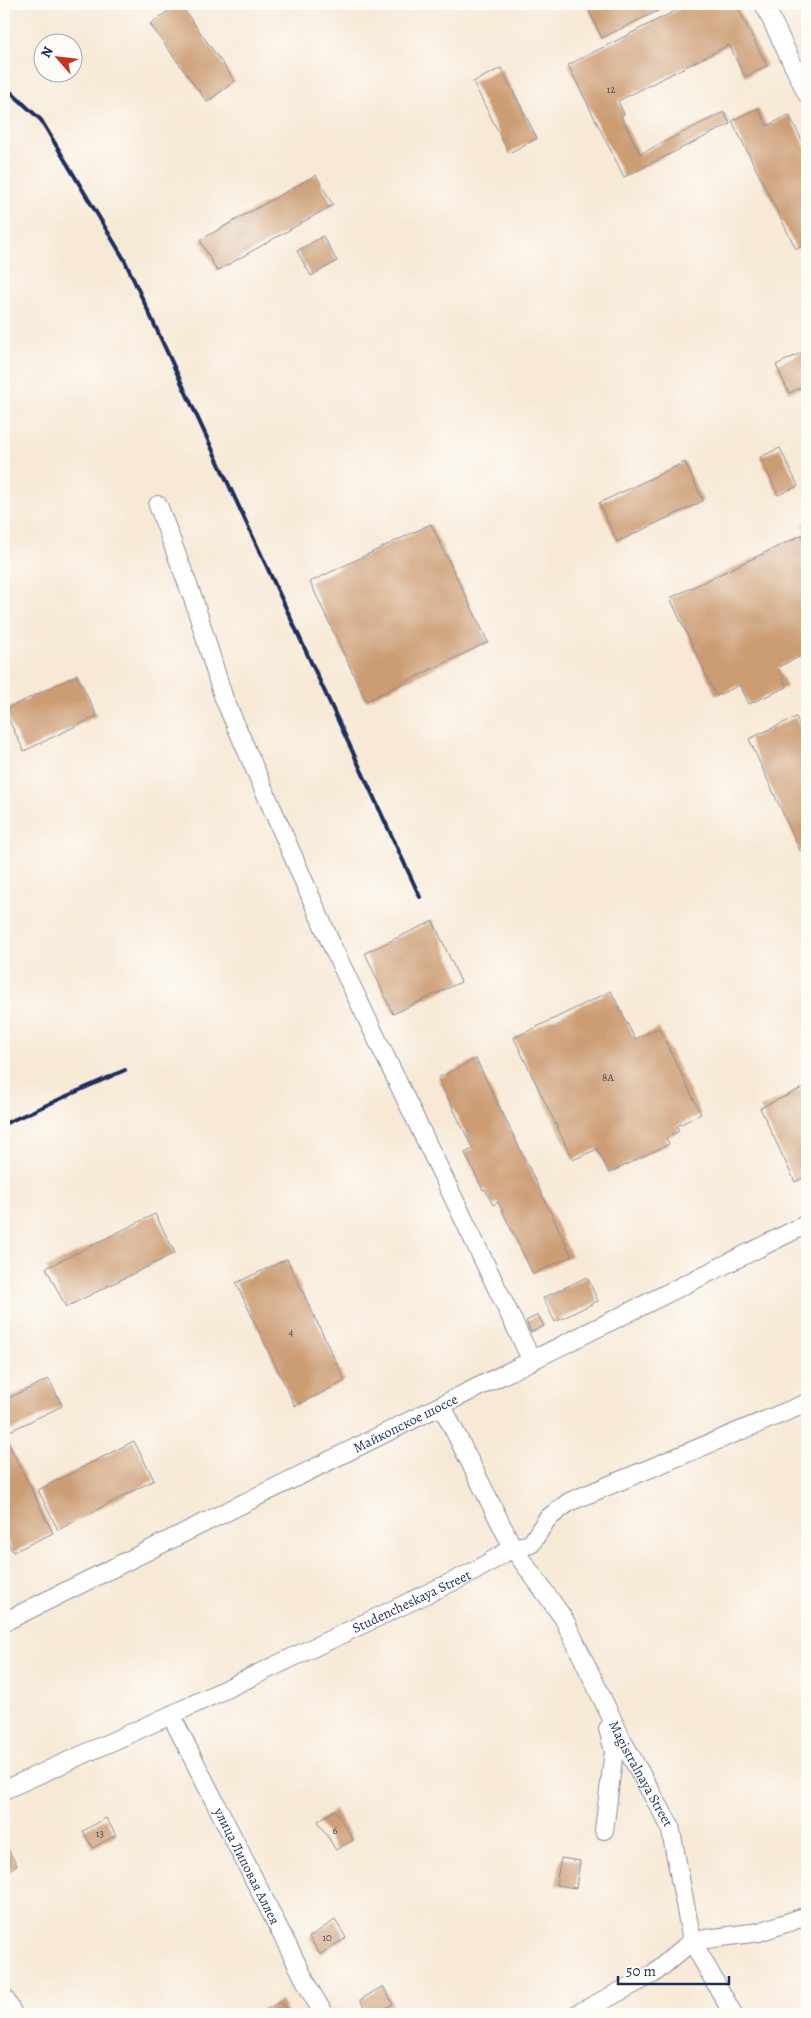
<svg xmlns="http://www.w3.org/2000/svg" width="811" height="2018" viewBox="0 0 811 2018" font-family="Alegreya,serif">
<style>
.building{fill:#cc9c73}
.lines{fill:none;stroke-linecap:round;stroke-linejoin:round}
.minor-casing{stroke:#898c9a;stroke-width:20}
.minor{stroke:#fff;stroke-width:18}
.rail{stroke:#1b2f5e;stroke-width:4}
.labels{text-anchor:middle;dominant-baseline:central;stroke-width:5;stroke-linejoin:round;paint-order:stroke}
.number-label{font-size:11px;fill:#474a63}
.street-label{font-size:14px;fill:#1b2f5e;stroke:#fdfcf7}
</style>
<rect width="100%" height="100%" fill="#fdfcf7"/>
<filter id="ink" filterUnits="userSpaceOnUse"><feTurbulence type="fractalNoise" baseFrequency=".02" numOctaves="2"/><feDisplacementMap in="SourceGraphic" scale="10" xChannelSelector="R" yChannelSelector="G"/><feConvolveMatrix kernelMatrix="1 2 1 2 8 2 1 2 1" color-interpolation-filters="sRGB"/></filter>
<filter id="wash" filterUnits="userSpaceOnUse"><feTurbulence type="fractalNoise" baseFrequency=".0096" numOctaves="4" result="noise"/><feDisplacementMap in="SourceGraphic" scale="20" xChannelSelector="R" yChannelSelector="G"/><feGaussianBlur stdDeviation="1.12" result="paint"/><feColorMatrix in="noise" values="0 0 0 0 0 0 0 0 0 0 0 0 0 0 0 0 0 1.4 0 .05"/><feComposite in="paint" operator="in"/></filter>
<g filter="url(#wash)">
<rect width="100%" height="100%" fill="#f7e9d5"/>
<g id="blocks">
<path class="building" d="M178 4H180L235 81 207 102 150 24Z
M586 4H672L602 38Z
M689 4H736L767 66 745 77 729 45 618 101 624 114 621 116 640 154 724 112 730 124 624 177 568 65Z
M501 68 537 138 509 153 473 82Z
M758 108 767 126 789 115 807 150V244L796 249 732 121Z
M316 175 333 205 217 271 200 240Z
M323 236 337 261 311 276 297 251Z
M807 350V385L789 393 776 365Z
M807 433V446L803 436Z
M780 448 798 486 778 495 760 457Z
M685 462 703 501 617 542 599 503Z
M807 523V653L778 667 787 687 749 704 740 685 716 696 670 598 806 533 803 525Z
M431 524 488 642 366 701 310 582Z
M77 675 97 716 24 751 4 710Z
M796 717 807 743V847L800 851 749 739Z
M433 921 461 982 393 1014 365 953Z
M611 991 635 1039 659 1028 701 1114 677 1126 679 1131 666 1138 669 1144 609 1173 597 1149 573 1160 514 1038Z
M476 1059 572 1256 533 1274 498 1202 493 1205 485 1189 483 1190 465 1153 473 1149 438 1078Z
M807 1086V1176L795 1182 760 1108Z
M155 1214 175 1253 66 1307 46 1268Z
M287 1259 345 1381 295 1406 236 1283Z
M587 1277 598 1301 555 1322 543 1298Z
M538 1315 544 1326 531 1332 526 1321Z
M49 1379 62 1406 4 1434V1400Z
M5 1436 53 1533 13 1552 4 1533V1437Z
M134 1441 154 1480 58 1530 38 1490Z
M335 1810 353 1840 336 1850 318 1821Z
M106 1818 116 1835 93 1848 83 1831Z
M4 1843 17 1865 4 1873Z
M561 1858 580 1861 576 1888 556 1885Z
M335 1920 346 1938 320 1954 309 1937Z
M383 1986 393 2004 375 2014H368L360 2000Z
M281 2001 288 2014H258Z"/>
</g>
</g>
<g filter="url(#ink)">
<use href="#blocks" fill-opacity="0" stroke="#898c9a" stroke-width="1"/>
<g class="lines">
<g class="minor-casing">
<g id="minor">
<path d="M764 4 807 94"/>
<path d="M158 505 194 601 223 696 333 948 532 1361"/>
<path id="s1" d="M442 1406 513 1548 564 1619 624 1744 670 1826 692 1941 733 2014"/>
<path id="s2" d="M4 1622 807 1224"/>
<path id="s3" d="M171 1715 312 1994 324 2014"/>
<path id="s4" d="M4 1790 171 1715 473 1572 513 1548 531 1544 547 1519 569 1502 807 1403"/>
<path d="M604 1830 614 1751 608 1729"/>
<path d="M4 1997 13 2014"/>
<path d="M577 2014 653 1974 692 1941 759 1932 807 1916"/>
</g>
</g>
<use href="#minor" class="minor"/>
<path class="rail" d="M4 86 41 120 124 259 420 897
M4 1124 125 1070"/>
</g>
</g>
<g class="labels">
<g class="number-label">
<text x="611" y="89">12</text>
<text x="608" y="1077">8А</text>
<text x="291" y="1332">4</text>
<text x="335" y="1830">6</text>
<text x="100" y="1833">13</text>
<text x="327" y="1937">10</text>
</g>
<g class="street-label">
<text stroke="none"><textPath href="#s2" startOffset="448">Майкопское шоссе</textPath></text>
<text stroke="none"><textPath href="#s4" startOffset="449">Studencheskaya Street</textPath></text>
<text stroke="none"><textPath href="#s1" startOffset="419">Magistralnaya Street</textPath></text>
<text stroke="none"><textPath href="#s3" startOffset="169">улица Липовая Аллея</textPath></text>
</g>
</g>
<rect width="811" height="2018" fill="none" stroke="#fdfcf7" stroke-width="20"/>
<g transform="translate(58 58) rotate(298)"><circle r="24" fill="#fdfcf7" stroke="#a3aaba"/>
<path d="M0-4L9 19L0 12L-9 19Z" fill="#c8321e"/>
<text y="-8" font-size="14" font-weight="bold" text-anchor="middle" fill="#1b2f5e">N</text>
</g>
<path d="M618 1976v8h111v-8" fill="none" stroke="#1b2f5e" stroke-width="2.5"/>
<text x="626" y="1976" font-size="15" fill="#1b2f5e" stroke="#fdfcf7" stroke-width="4" paint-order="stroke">50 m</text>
</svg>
